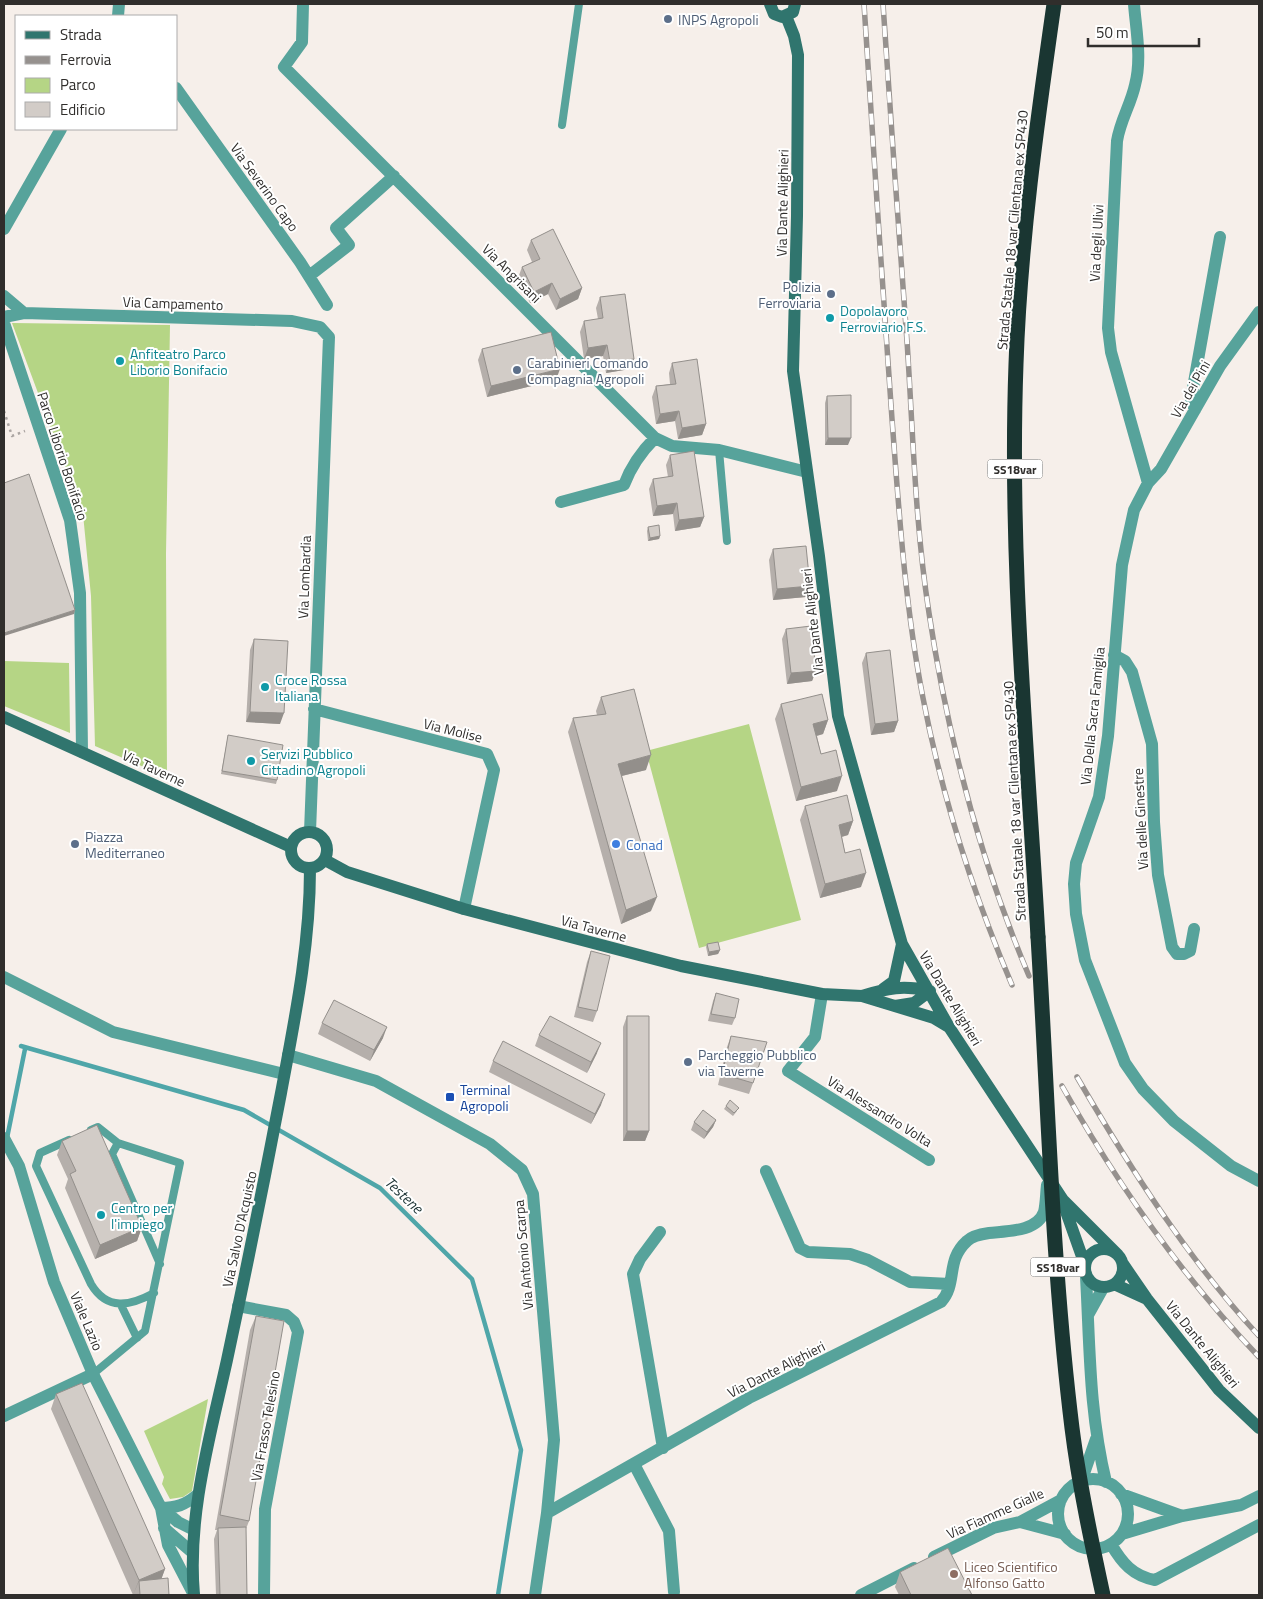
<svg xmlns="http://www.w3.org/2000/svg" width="1263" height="1599" viewBox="0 0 1263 1599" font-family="'Titillium Web',sans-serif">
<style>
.green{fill:#b5d585}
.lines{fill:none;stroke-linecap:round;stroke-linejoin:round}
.stream{stroke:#4fa6a9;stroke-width:4.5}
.path{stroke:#aba5a2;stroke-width:2.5;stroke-dasharray:2.5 4;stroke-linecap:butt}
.lane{stroke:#57a39b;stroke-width:8}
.street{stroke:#57a39b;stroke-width:12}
.secondary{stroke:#30756e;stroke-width:12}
.highway{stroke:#1a3632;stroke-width:15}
.rail-casing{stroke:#96918e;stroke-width:5.5}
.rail{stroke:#fff;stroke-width:4;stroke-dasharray:11;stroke-linecap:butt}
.highway-bridge{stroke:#1a3632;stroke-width:15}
.wall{fill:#b5afab}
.shaded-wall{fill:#938f8b}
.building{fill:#d2ccc7;stroke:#938f8b}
.service-dot{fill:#5c6f8a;stroke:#fff;stroke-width:2}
.culture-dot{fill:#0f9aa8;stroke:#fff;stroke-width:2}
.shop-dot{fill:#3f7fe0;stroke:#fff;stroke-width:2}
.transit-dot{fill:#1a4fb4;stroke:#fff;stroke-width:2}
.education-dot{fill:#8d6e63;stroke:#fff;stroke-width:2}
.labels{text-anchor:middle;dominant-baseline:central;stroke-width:4;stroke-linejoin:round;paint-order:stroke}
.shield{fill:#fff;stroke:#6e6d6b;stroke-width:1}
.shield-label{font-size:12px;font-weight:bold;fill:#302e2c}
.service-label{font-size:14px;fill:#4e5e75;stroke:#fff;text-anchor:start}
.street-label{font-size:14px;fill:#302e2c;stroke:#fff}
.culture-label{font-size:14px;fill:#0d838f;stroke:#fff;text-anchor:start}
.shop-label{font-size:14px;fill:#366cbe;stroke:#fff;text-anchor:start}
.transit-label{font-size:14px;fill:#164399;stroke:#fff;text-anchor:start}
.education-label{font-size:14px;fill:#785e54;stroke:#fff;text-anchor:start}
.water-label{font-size:15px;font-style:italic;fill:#1b3233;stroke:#fff}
</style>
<rect width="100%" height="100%" fill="#f6efea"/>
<path class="green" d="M12 323 170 325 166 554 167 777 95 746 91 596 83 514Z
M4 661 69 663 70 733 4 706Z
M749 724 801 920 699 948 646 751Z
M208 1399 192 1491 183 1497 170 1499 162 1484 164 1477 144 1431Z"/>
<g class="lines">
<path class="stream" d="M21 1046 244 1110 380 1188 472 1279 521 1450 498 1595
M7 1138 25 1049"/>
<path class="path" d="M4 411 12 436 25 431"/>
<path class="lane" d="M562 125 579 4
M719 450 727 541
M91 1130 98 1127 118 1143 180 1163 145 1331 93 1374
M69 1140 40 1153 36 1166 91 1284C107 1311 130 1306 154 1293
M118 1143 112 1154 160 1264
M121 1305 137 1338"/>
<path class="street" d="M303 4 302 42 284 67 655 438 672 446 719 450 807 472
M1134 4C1136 30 1142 59 1135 85 1131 104 1120 121 1117 141L1108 328 1111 352 1148 483
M118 16 119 4
M176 88 300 262 327 305
M4 229 61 129
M309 276 349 245 336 228 394 176
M4 296 24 313
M1259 312 1220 366 1161 469 1148 483 1134 510 1122 565 1108 736 1099 797 1076 863 1074 884 1076 914 1085 960 1125 1063 1143 1089 1174 1121 1231 1166 1259 1181
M4 317 24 313 292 321 320 327 329 337 310 832
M4 323 70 520 80 593 82 752
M1195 410 1191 399 1220 237
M561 502 624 485C631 466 641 452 655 438
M1114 655 1125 661 1132 672 1152 744 1154 822 1158 875 1172 947 1177 954H1184L1190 951 1194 929
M314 709 487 754 494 770 464 909
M4 977 113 1032 284 1074
M822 994 815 1037 788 1071 929 1160
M288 1055 376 1081 490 1144 522 1170 533 1194 554 1440 547 1513 535 1595
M4 1138 19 1166 54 1282 93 1374 161 1508 168 1545 194 1595
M766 1171 800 1248 808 1252 850 1254 868 1260 910 1282 950 1284
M660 1232 640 1259 633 1274 663 1448
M1086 1277C1090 1349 1089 1411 1106 1482
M238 1306 286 1315 294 1322 298 1332 265 1509 264 1595
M1088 1315 1103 1288
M4 1416 93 1374
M634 1464 669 1531 674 1592
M1058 1514a35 35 0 1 1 70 0a35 35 0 1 1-70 0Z
M1081 1482 1096 1439
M1121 1494 1182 1516
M161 1508C176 1508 185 1505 197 1495
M161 1508 178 1522 194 1530
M547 1513 749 1398 941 1302C958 1283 945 1261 967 1241 972 1236 982 1234 989 1233 1006 1231 1037 1232 1044 1212 1046 1204 1046 1193 1047 1185
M1020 1522 1065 1534
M164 1528 193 1553
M1122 1534 1182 1516 1241 1505 1259 1496
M1111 1544C1122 1563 1133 1576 1155 1580L1259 1525
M934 1557 993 1528 1020 1522 1061 1500
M861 1595 914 1568"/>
<path class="secondary" d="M770 4 774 14 782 17 793 12 795 4
M786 16 794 36 798 55 797 216 793 371 819 556 838 716 902 944 949 1027 1063 1200 1118 1255
M4 717 291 847
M291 850a18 18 0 1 1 36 0a18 18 0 1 1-36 0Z
M325 860 347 872 464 909 681 966 822 994 862 996 934 1018 949 1027
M883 989 894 981 902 944
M862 996C887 988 904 985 930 991
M895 1006 914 1003 930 991
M1063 1203 1085 1265
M1085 1268a19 19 0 1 1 38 0a19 19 0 1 1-38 0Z
M1123 1264 1147 1299 1219 1390 1259 1428
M1114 1284 1147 1299
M194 1595C187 1516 210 1437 227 1360 246 1271 264 1182 281 1093 295 1018 310 945 310 869"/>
<path class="highway" d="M1038 937C1027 746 1009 555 1016 364 1020 243 1037 123 1054 4"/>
<g class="rail-casing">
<path id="rail" d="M864 4C873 142 882 281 892 419 899 512 905 606 923 698 942 797 973 893 1012 985
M883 4C890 116 899 229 907 341 913 432 915 524 929 613 948 739 980 860 1029 976
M1077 1077C1130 1168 1187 1258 1259 1336
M1062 1086C1117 1184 1182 1276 1259 1357"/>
</g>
<use href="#rail" class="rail"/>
<path class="highway-bridge" d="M1038 937C1048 1100 1052 1265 1072 1428 1079 1484 1091 1540 1103 1595"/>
</g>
<path class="wall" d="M531 240 582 288 578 299 556 310 548 294 530 303 518 278 522 267 532 262 527 250Z
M600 297 634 359 630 369 606 373 603 356 584 359 580 332 584 321 598 319 596 308Z
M482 349 556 380 487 397 478 360Z
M672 363 706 424 702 435 678 439 675 421 656 424 652 397 656 386 670 384 669 373Z
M827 396 848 445H825V403Z
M670 455 704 517 700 527 675 531 673 514 653 516 649 489 653 479 668 477 666 465Z
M648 527 660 536 659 539 648 541 647 531Z
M773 549 810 586 806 597 773 600 769 560Z
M786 629 816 671 812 681 787 684 782 639Z
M254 639 280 724 246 722 250 650Z
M866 653 898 721 894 732 871 735 862 663Z
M601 697 646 770 622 776 651 911 621 924 568 732 573 718 597 715 596 711Z
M781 704 828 720 823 734 817 736 821 754 837 791 796 801 775 719Z
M228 735 277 780 276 784 221 774Z
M805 806 853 821 848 835 842 837 845 853 861 887 820 898 800 820Z
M707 944 720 950 718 954 708 956 706 947Z
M591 951 597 1011 593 1022 574 1017 587 962Z
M716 993 735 1018 732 1025 708 1021 713 1001Z
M627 1016 649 1131 645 1141H623V1027Z
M322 1023 383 1038 370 1061 318 1034Z
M539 1035 597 1053 587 1073 535 1046Z
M731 1036 753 1083 749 1094 718 1085 727 1047Z
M493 1061 601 1105 591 1124 489 1072Z
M726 1106 737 1111 733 1116 724 1109Z
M716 1120 713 1127 704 1139 691 1130 694 1122Z
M62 1141 142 1227 137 1241 95 1259 65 1188 68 1179 57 1155Z
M256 1316 249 1521 246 1529 247 1595H216L214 1539 217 1530H215L250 1330Z
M56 1394 165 1569 161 1579 169 1595H133L51 1409Z
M900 1572 972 1595H899L895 1587Z"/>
<path class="shaded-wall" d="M552 283 548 294 530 303 534 292Z
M582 288 578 299 556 310 560 299Z
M607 345 603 356 584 359 588 348Z
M634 359 630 369 606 373 610 362Z
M560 369 556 380 487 397 491 386Z
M679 411 675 421 656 424 660 414Z
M706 424 702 435 678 439 682 428Z
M828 438H851L848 445H825Z
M677 503 673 514 653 516 657 506Z
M704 517 700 527 675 531 679 520Z
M660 536 659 539 648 541 650 538Z
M810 586 806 597 773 600 777 589Z
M75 610 74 614 4 636V633Z
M816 671 812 681 787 684 791 673Z
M250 712 284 713 280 724 246 722Z
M828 720 823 734 808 738 813 724Z
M898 721 894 732 871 735 875 724Z
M651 755 646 770 613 778 618 764Z
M842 776 837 791 796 801 801 787Z
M853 821 848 835 833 839 839 825Z
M866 873 861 887 820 898 825 884Z
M657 897 651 911 621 924 626 910Z
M720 950 718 954 708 956 709 952Z
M387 1027 383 1038 370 1061 374 1050Z
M601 1043 597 1053 587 1073 591 1062Z
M605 1094 601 1105 591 1124 595 1114Z
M716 1120 713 1127 704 1139 707 1132Z
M627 1131H649L645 1141H623Z
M142 1227 137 1241 95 1259 100 1245Z
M165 1569 160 1583 139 1581 133 1595 139 1580Z"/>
<path class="building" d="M553 229 582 288 560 299 552 283 534 292 522 267 540 259 531 240Z
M625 294 634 359 610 362 607 345 588 348 584 321 603 318 600 297Z
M551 332 560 369 491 386 482 349Z
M697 359 706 424 682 428 679 411 660 414 656 386 676 384 672 363Z
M851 395V438H828L827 396Z
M694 451 704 517 679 520 677 503 657 506 653 479 673 476 670 455Z
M29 474 75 610 4 633V483Z
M659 525 660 536 650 538 648 527Z
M806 546 810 586 777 589 773 549Z
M811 626 816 671 791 673 786 629Z
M254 639 288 641 284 713 250 712Z
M890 650 898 721 875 724 866 653Z
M634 689 651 755 618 764 657 897 626 910 573 718 606 714 601 697Z
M822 694 828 720 813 724 821 754 836 750 842 776 801 787 781 704Z
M228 735 283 745 277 780 222 771Z
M847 795 853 821 839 825 845 853 860 849 866 873 825 884 805 806Z
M718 942 720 950 709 952 707 944Z
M591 951 610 956 597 1011 578 1007Z
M716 993 739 999 735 1018 711 1014Z
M334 1000 387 1027 374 1050 322 1023Z
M550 1016 601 1043 591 1062 539 1035Z
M627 1016H649V1131H627Z
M731 1036 767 1042 753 1083 722 1074Z
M503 1041 605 1094 595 1114 493 1061Z
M730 1100 739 1108 734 1113 726 1106Z
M703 1110 716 1120 707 1132 694 1122Z
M97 1125 142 1227 100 1245 70 1174 76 1171 62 1141Z
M256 1316 284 1321 249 1521 220 1515Z
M82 1383 165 1569 139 1580 56 1394Z
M246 1527 247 1595H220L218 1528Z
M948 1548 972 1595H911L900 1572Z
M168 1578 169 1595H140L139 1581Z"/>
<g class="service-dot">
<circle cx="668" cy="19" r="5"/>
<circle cx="831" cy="294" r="5"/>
<circle cx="517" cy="370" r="5"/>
<circle cx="75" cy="844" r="5"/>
<circle cx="688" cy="1062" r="5"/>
</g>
<g class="culture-dot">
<circle cx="830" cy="318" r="5"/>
<circle cx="120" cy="361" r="5"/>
<circle cx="265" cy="687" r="5"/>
<circle cx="251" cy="761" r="5"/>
<circle cx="101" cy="1215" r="5"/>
</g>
<circle class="shop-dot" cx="616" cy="844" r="5"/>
<rect class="transit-dot" x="445" y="1092" width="10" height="10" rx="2.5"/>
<circle class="education-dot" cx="954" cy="1574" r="5"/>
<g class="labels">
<g class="shield">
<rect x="987.5" y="459.5" width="55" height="19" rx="4"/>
<rect x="1030.5" y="1257.5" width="55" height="19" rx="4"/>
</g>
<g class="shield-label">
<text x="1015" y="469">SS18var</text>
<text x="1058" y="1267">SS18var</text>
</g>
<g class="service-label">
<text x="678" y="19">INPS Agropoli</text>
<text x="821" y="286" text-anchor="end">Polizia<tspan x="821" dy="16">Ferroviaria</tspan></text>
<text x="527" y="362">Carabinieri Comando<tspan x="527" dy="16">Compagnia Agropoli</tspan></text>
<text x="85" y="836">Piazza<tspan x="85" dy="16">Mediterraneo</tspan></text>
<text x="698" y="1054">Parcheggio Pubblico<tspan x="698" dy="16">via Taverne</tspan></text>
</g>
<g class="street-label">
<text transform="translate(265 187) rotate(54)">Via Severino Capo</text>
<text transform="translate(782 203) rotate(-89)">Via Dante Alighieri</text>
<text transform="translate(1012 230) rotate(-85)">Strada Statale 18 var Cilentana ex SP430</text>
<text transform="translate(1096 243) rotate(-87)">Via degli Ulivi</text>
<text transform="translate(512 273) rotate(45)">Via Angrisani</text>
<text transform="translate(173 303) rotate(2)">Via Campamento</text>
<text transform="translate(1190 389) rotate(-60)">Via dei Pini</text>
<text transform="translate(63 456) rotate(72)">Parco Liborio Bonifacio</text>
<text transform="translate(304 577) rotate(-88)">Via Lombardia</text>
<text transform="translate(812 622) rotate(-97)">Via Dante Alighieri</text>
<text transform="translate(1092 716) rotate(-84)">Via Della Sacra Famiglia</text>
<text transform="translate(453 730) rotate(14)">Via Molise</text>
<text transform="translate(154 768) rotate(25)">Via Taverne</text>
<text transform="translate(1014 801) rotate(-93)">Strada Statale 18 var Cilentana ex SP430</text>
<text transform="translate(1140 819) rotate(-93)">Via delle Ginestre</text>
<text transform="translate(594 928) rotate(15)">Via Taverne</text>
<text transform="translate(951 998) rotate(59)">Via Dante Alighieri</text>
<text transform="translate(880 1111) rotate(32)">Via Alessandro Volta</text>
<text transform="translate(239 1229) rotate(-78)">Via Salvo D'Acquisto</text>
<text transform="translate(523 1255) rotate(-95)">Via Antonio Scarpa</text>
<text transform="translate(87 1321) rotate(67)">Viale Lazio</text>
<text transform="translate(1203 1344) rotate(51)">Via Dante Alighieri</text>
<text transform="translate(776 1369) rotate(-27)">Via Dante Alighieri</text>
<text transform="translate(265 1426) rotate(-80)">Via Frasso Telesino</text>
<text transform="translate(995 1513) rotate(-24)">Via Fiamme Gialle</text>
</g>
<g class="culture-label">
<text x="840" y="310">Dopolavoro<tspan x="840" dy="16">Ferroviario F.S.</tspan></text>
<text x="130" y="353">Anfiteatro Parco<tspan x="130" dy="16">Liborio Bonifacio</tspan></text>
<text x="275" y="679">Croce Rossa<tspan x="275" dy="16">Italiana</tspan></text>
<text x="261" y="753">Servizi Pubblico<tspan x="261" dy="16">Cittadino Agropoli</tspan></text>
<text x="111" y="1207">Centro per<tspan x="111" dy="16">l'impiego</tspan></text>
</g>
<g class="shop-label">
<text x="626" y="844">Conad</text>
</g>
<g class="transit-label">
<text x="460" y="1089">Terminal<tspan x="460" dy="16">Agropoli</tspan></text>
</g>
<g class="education-label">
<text x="964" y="1566">Liceo Scientifico<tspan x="964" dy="16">Alfonso Gatto</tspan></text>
</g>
<g class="water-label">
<text transform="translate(404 1195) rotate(43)">Testene</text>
</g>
</g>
<rect width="1263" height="1599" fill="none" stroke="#302e2c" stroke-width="10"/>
<rect x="15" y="15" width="162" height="115" fill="#ffffff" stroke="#acabab"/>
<rect x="25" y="31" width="25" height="8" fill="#30756e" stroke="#acabab"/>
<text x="60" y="40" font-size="15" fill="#302e2c">Strada</text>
<rect x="25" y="56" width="25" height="8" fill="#96918e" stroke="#acabab"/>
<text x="60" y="65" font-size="15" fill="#302e2c">Ferrovia</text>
<rect x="25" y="78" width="25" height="15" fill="#b5d585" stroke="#acabab"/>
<text x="60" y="90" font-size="15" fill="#302e2c">Parco</text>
<rect x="25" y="102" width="25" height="15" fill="#d2ccc7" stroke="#acabab"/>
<text x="60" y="115" font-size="15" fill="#302e2c">Edificio</text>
<path d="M1088 38v8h111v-8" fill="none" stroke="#302e2c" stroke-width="2.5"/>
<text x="1096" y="38" font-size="15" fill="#302e2c" stroke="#ffffff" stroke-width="4" paint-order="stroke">50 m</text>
</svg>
